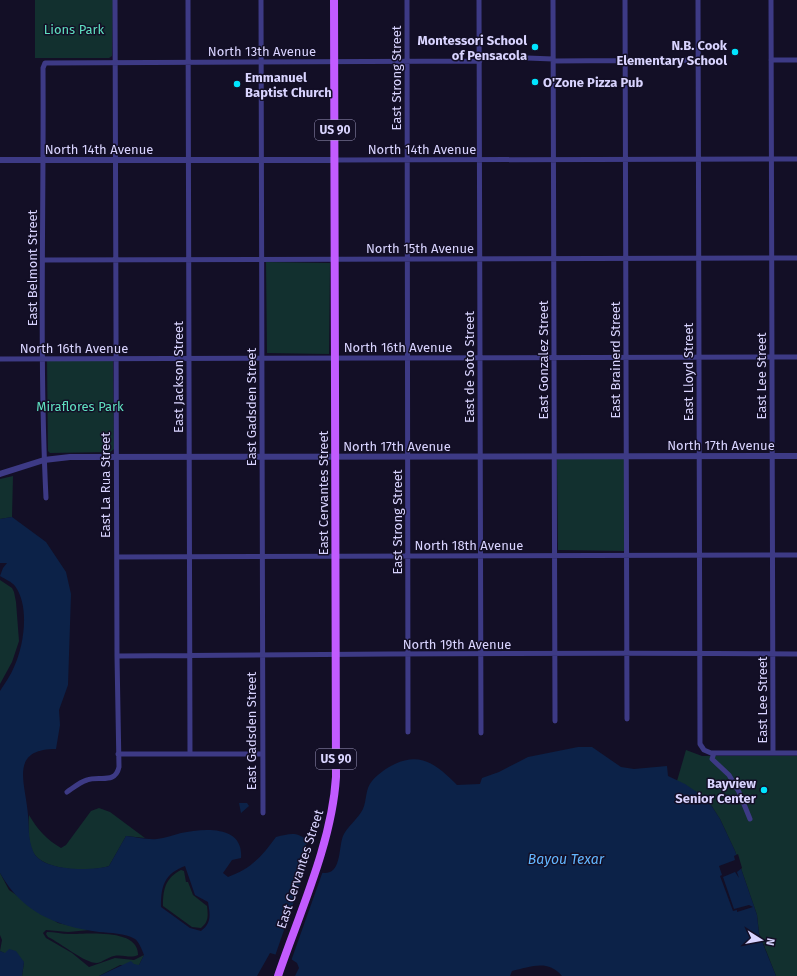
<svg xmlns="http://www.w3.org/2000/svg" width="797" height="976" viewBox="0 0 797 976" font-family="'Fira Sans',sans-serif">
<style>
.green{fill:#12302f}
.water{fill:#0c2248;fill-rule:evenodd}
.pier{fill:#130f26}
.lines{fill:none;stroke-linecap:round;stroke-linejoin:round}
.minor{stroke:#3d3a85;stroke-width:5}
.tertiary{stroke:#3d3a85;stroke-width:6}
.primary{stroke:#c25bff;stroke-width:8}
.poi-dot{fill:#00e5ff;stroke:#130f26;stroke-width:1.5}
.labels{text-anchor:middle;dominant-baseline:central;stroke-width:3;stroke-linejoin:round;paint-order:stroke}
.shield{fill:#130f26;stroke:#9e99be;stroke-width:1}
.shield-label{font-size:12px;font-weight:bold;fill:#d9d4ff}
.park-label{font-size:13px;fill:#5fe0c0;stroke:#130f26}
.poi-label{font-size:13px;font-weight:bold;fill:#d9d4ff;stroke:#130f26;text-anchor:end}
.street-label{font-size:13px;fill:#d9d4ff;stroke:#130f26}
.water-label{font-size:14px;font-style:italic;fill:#62b6ff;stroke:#130f26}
</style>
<rect width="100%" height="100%" fill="#130f26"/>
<path class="green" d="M35 0H113L112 56 109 58H35Z
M266 262 330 263 329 354 267 353Z
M47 360 113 361 114 449 110 452 50 453 48 451Z
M557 459H624V551L558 550Z
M13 476 12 517 0 519V479Z
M0 580 12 588 14 592 16 602 19 641 12 662 0 684Z
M686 750 702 756H797V976H776L759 933 757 915 735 851 720 819 707 799 677 781Z
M99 808 110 812 145 838 126 836 109 866C91 872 44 872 33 852 28 842 28 826 29 815 37 829 47 840 61 848L66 845 91 811Z
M181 870 184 871 186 882H188L193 895 207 906C208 915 209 922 201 928L192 927 163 906C163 890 165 878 181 870Z
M0 873 9 890 58 923 90 930 68 932 46 930 43 933 46 938 72 953 89 967 115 958 134 960 144 955 139 965H120L99 976H22L24 962 0 951 2 940 0 935Z
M47 932C55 932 62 934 69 934 87 934 139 928 138 955 130 959 123 954 114 956 108 957 103 962 97 963 84 963 61 943 48 937L46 934Z"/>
<path class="water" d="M12 517 46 542 66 572 71 594 68 685 59 710 60 725 56 749C8 749 26 784 28 815 29 827 28 839 33 851 41 872 92 871 109 866L126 836C136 837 147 840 157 839 165 838 173 835 181 833 204 828 244 825 241 858L232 860 223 873 228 877C251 869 262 856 276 837 290 834 296 831 308 841L300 858 302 864C310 868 321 876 330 872 341 867 339 846 343 836 346 828 358 819 363 809 367 800 365 789 372 781 377 775 385 769 391 766 420 750 437 765 457 785L480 784 482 778 499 772 528 757 578 747H592L621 767 634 769 667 766 668 776 685 784 707 799 720 819 735 851 757 915 759 934 776 976H562C548 959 530 967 512 971L510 976H295L299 968 297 963 291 959 270 953 257 976H99L131 961 134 964 139 965 144 955C142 950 139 942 135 939 125 933 110 933 99 932 55 926 22 912 0 873V691C5 683 11 675 14 667 24 646 30 606 15 586 12 582 5 579 0 576L3 568 7 563H0V519ZM185 866 195 895 208 902C210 914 212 923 201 931L190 928 161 907C161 886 164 874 185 866Z
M247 803 249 806 241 813 239 803Z
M9 949 16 951 24 962 22 976H0V951L5 953Z"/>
<path class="pier" d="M738 854 742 868 737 872 739 878 735 872 723 877 734 909 749 905 753 907 737 912V910L733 911 720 876 722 875 719 866 735 860 734 856Z
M307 864 323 871 291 961 275 956Z"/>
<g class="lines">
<path class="minor" d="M188 0 190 754
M261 0 263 813
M407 0 408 732
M479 0 481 733
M553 0 555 721
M625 0 627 719
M698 0 700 744 704 750 711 753H797
M771 0 773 753
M480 56 553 59
M771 60H797
M553 61 699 60
M335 160 797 159
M43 260 797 258
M0 359 797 357
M46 498C39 355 44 211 43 68L45 63 480 61
M117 557 797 555
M117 656C344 654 570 652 797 654
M714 753 712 759 729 775 739 792 750 819
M118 754H262
M67 792C73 788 80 782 87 780 99 775 115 785 119 767L117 656 115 0"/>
<path class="tertiary" d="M0 160H335
M0 474 44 460 70 457 797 456"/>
<path class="primary" d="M278 976C299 914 332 843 336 777L334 0"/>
</g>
<g class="poi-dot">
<circle cx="535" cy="47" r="4"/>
<circle cx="735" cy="52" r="4"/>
<circle cx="535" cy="82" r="4"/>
<circle cx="237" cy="84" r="4"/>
<circle cx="764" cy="790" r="4"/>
</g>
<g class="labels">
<g class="shield">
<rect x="315" y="120" width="40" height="20" rx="3"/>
<rect x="316" y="749" width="40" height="20" rx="3"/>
</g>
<g class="shield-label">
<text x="335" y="130">US 90</text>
<text x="336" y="759">US 90</text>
</g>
<g class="park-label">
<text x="74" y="29">Lions Park</text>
<text x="80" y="406">Miraflores Park</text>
</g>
<g class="poi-label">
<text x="527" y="40">Montessori School<tspan x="527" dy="15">of Pensacola</tspan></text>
<text x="727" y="45">N.B. Cook<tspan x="727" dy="15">Elementary School</tspan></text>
<text x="245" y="77" text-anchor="start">Emmanuel<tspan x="245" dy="15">Baptist Church</tspan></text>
<text x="543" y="82" text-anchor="start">O'Zone Pizza Pub</text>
<text x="756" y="783">Bayview<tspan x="756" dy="15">Senior Center</tspan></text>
</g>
<g class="street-label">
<text x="262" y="51">North 13th Avenue</text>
<text transform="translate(396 78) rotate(-90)">East Strong Street</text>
<text x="99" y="149">North 14th Avenue</text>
<text x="422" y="149">North 14th Avenue</text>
<text x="420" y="248">North 15th Avenue</text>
<text transform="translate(32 268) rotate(-90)">East Belmont Street</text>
<text x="398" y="347">North 16th Avenue</text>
<text x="74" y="348">North 16th Avenue</text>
<text transform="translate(543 360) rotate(-90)">East Gonzalez Street</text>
<text transform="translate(615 360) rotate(-90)">East Brainerd Street</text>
<text transform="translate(469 367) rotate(-90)">East de Soto Street</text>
<text transform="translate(688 372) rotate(-90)">East Lloyd Street</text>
<text transform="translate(761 376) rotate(-90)">East Lee Street</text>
<text transform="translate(178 377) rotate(-90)">East Jackson Street</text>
<text transform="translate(251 407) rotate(-90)">East Gadsden Street</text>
<text x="721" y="445">North 17th Avenue</text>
<text x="397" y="446">North 17th Avenue</text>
<text transform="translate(105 485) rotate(-90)">East La Rua Street</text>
<text transform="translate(323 493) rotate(-90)">East Cervantes Street</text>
<text transform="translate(397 522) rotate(-90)">East Strong Street</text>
<text x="469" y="545">North 18th Avenue</text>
<text x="457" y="644">North 19th Avenue</text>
<text transform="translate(762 700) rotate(-90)">East Lee Street</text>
<text transform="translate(251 731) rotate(-90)">East Gadsden Street</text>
<text transform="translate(300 869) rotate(-72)">East Cervantes Street</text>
</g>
<g class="water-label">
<text x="566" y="859">Bayou Texar</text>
</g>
</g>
<g transform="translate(761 940) rotate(101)" stroke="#130f26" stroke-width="3" paint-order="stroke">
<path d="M0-3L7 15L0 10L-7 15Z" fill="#d9d4ff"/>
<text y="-6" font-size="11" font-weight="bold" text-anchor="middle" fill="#d9d4ff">N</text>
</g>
</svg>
